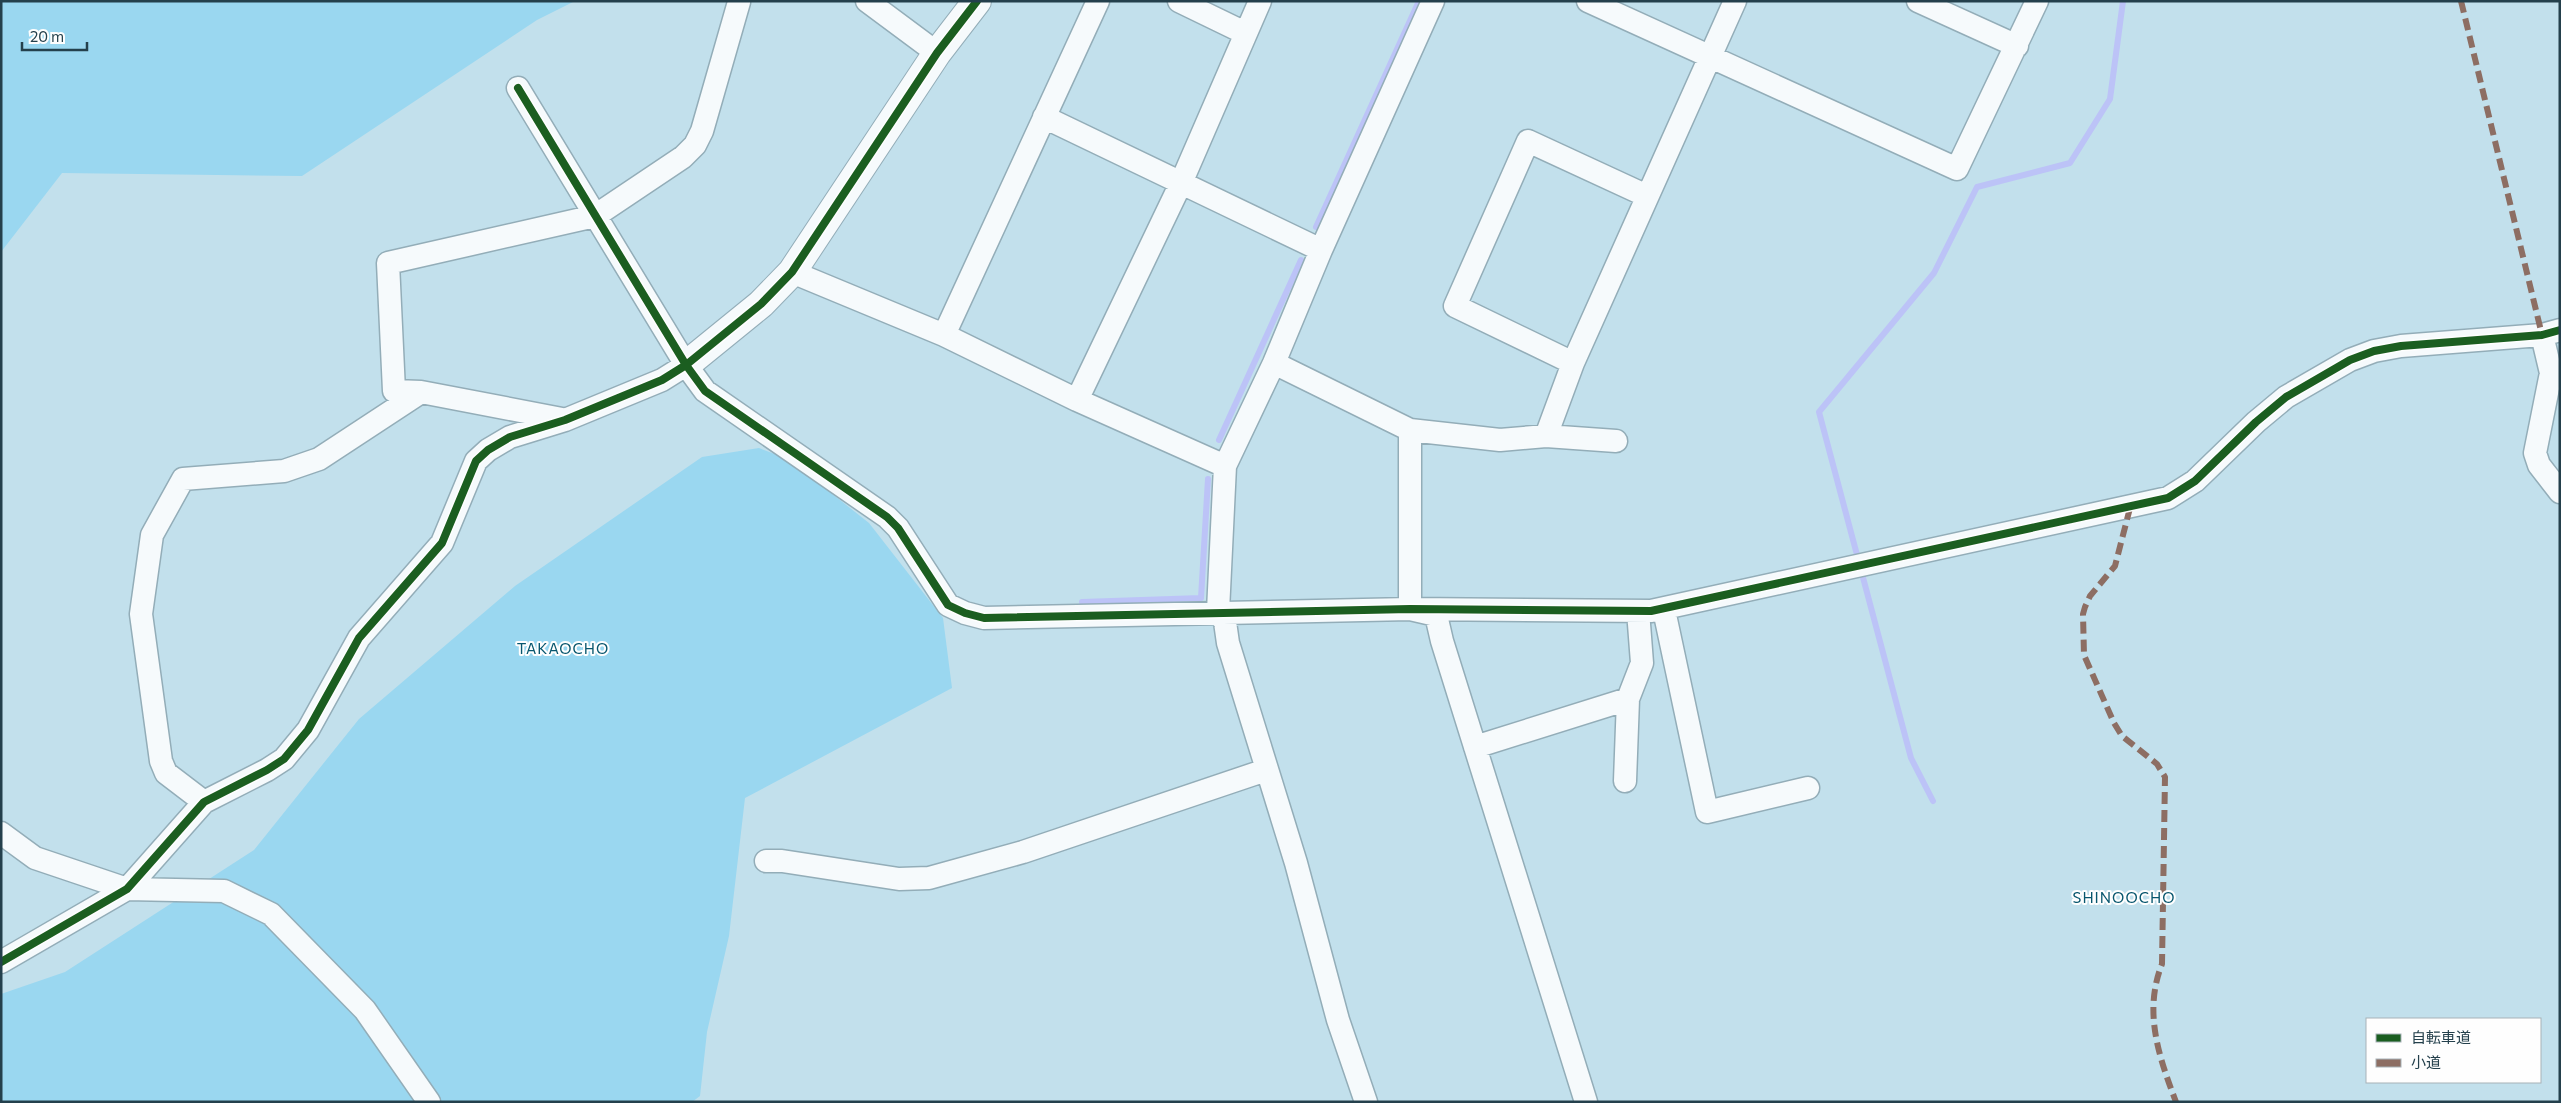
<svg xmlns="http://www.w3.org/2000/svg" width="2561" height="1103" viewBox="0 0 2561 1103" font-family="Commissioner,'Noto Sans JP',sans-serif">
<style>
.green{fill:#9ad7f0}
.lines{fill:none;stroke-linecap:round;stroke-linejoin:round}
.stream{stroke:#bcc3f7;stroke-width:6}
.minor-casing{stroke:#93adb8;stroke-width:25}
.tertiary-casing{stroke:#93adb8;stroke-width:30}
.minor{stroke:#f6fafc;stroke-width:22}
.tertiary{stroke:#f6fafc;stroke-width:28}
.quiet{stroke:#8d6e63;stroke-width:6;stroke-dasharray:12 6;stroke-linecap:butt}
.cycleway-casing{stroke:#fefefe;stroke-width:11}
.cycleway{stroke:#1b5e20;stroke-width:8}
.labels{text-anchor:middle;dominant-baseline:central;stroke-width:4;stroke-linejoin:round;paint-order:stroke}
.quarter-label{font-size:15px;letter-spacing:1px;fill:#07566e;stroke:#fefefe}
</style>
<rect width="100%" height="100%" fill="#c2e0ec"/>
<path class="green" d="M1 1H575L537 20 302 176 62 173 1 252Z
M759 448 788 459 869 523 943 618 952 688 745 798 729 936 707 1032 700 1096 692 1102H1V994L65 972 254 850 359 719 515 586 702 457Z"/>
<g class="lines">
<path class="stream" d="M1316 227 1419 1
M1219 440 1301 260
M1082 602 1201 598 1208 479
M1933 801 1911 758 1819 412 1934 273 1977 187 2070 163 2110 99 2123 1"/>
<g class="minor-casing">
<path id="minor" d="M867 1 937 53
M1179 1 1245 33
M1588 1 1957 169 2037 1
M1918 1 2017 46
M518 88 686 365 705 391 887 517 898 528 948 605 965 613 984 618 1410 609 1651 611 2168 498 2195 481 2256 422 2286 397 2350 360 2374 351 2401 346 2542 335 2560 330
M1044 117 1321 250
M792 272 944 335 1077 400 1225 466
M944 335 1098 1
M2542 335 2551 373 2535 453 2539 465 2560 492
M1274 363 1410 430V609L1436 615 1442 641 1586 1102
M1573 363 1455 306 1528 141 1647 196
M1077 400 1181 183 1260 1
M562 419 421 392 394 391 388 263 595 216 683 157 695 145 702 131 739 2
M1410 430 1500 440 1546 436 1616 441
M1546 436 1573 363 1735 1
M1664 610 1707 812 1808 788
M1475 747 1628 699 1642 663 1638 611
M1625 781 1628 699
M204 802 166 773 161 761 141 614 152 535 183 479 284 471 319 459 421 392
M1 833 35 858 127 889 224 891 271 914 365 1010 429 1102
M766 861H782L899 879 929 878 1023 852 1266 770
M1 962 127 889 204 802 267 770 284 759 308 730 359 638 442 543 476 461 488 450 510 437 565 420 662 380 686 365
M1366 1102 1338 1020 1296 863 1228 643 1225 622 1218 611 1225 466 1274 363 1321 250 1433 1"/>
</g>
<g class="tertiary-casing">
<path id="tertiary" d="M686 365 761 304 792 272 937 53 977 1"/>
</g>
<use href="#minor" class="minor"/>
<use href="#tertiary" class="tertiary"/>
<path class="quiet" d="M2461 1 2542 335
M2130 508 2115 566 2090 596 2085 607 2083 614 2084 655 2114 723 2122 736 2157 764 2165 777 2162 964C2143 1012 2159 1057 2176 1102"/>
<g class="cycleway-casing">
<path id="cycleway" d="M518 88 686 365 705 391 887 517 898 528 948 605 965 613 984 618 1410 609 1651 611 2168 498 2195 481 2256 422 2286 397 2350 360 2374 351 2401 346 2542 335 2560 330
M1 962 127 889 204 802 267 770 284 759 308 730 359 638 442 543 476 461 488 450 510 437 565 420 662 380 686 365 761 304 792 272 937 53 977 1"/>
</g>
<use href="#cycleway" class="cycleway"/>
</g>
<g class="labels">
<g class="quarter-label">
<text x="563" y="648">TAKAOCHO</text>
<text x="2124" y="897">SHINOOCHO</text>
</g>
</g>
<rect width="2561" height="1103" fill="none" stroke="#24404c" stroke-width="5"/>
<rect x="2366" y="1018" width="175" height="65" fill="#fefefe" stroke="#a7b2b7"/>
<rect x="2376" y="1034" width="25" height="8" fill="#1b5e20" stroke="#a7b2b7"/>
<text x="2411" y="1043" font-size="15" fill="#24404c">自転車道</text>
<rect x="2376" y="1059" width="25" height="8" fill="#8d6e63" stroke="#a7b2b7"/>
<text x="2411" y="1068" font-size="15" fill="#24404c">小道</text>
<path d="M22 42v8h65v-8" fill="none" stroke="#24404c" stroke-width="2.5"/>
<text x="30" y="42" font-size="15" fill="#24404c" stroke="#fefefe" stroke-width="4" paint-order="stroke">20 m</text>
</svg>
